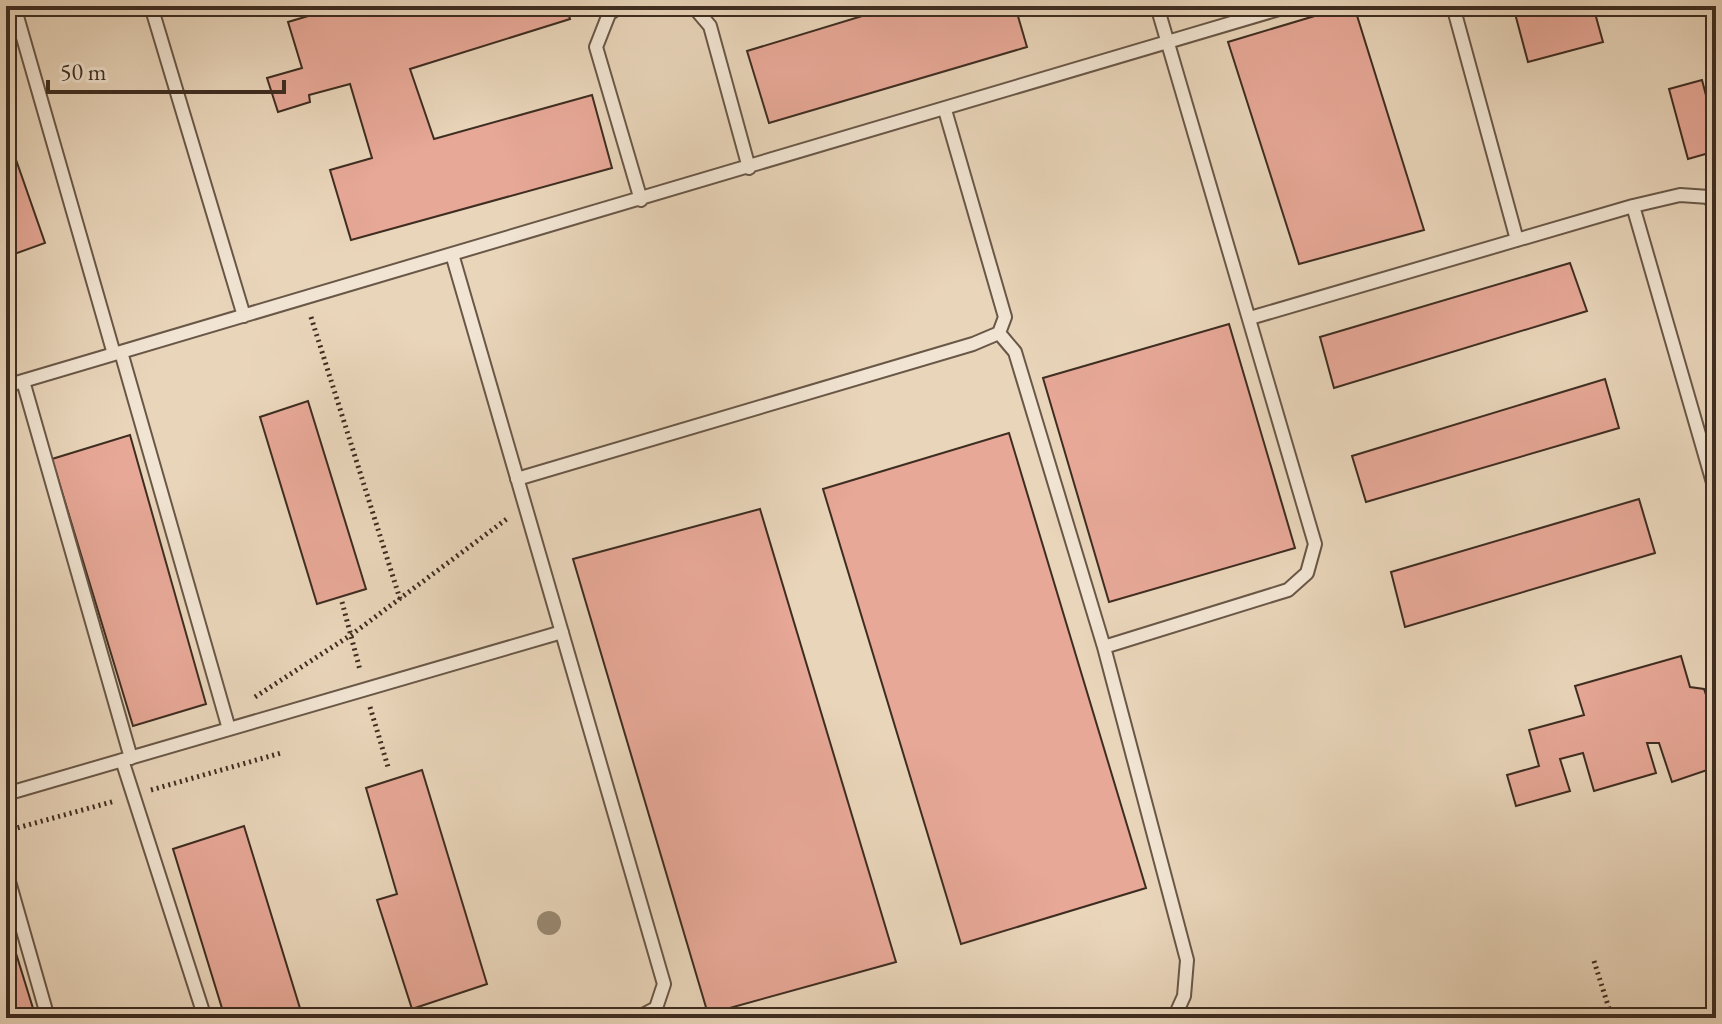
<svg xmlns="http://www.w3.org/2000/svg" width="1722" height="1024" viewBox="0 0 1722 1024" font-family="'EB Garamond',serif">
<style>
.building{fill:#e7a897;stroke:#3e2d21;stroke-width:2}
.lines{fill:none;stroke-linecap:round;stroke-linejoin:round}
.service-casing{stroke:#695747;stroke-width:16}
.path{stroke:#3e2d21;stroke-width:5;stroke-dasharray:2 4;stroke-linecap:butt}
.service{stroke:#f1e4d2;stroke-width:12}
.tree{fill:#988972}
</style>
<rect width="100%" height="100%" fill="#e9d5ba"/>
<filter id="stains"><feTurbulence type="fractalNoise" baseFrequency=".0025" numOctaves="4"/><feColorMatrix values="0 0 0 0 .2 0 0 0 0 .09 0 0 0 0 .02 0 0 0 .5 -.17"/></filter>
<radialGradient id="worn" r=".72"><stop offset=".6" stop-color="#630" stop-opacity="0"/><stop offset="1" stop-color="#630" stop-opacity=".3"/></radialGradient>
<path class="building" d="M342 6H566L570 19 410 69 434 139 592 95 612 168 351 240 330 170 372 158 350 84 309 95 310 102 278 112 267 78 302 68 288 22Z
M895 6H1015L1027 47 769 123 747 51Z
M1348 6H1354L1424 230 1299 264 1228 42Z
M1513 6H1593L1603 42 1528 62Z
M1702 80 1716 134V151L1688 159 1669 89Z
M6 131 45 243 6 257Z
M1570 263 1587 311 1334 388 1320 337Z
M1229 324 1295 548 1109 602 1043 378Z
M1605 379 1619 428 1366 502 1352 456Z
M308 401 366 589 317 604 260 417Z
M1009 433 1146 888 961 944 823 489Z
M130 435 206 704 133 726 52 459Z
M1639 499 1655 553 1405 627 1391 572Z
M760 509 896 962 708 1014 573 559Z
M1681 656 1690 687 1704 689 1716 723V767L1672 782 1659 743H1647L1656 773 1594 791 1583 753 1560 759 1570 791 1516 806 1507 775 1539 766 1529 730 1584 715 1575 686Z
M422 770 487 984 412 1009 377 900 397 894 366 788Z
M244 826 303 1018H225L173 849Z
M6 921 36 1018H6Z"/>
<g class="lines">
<g class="service-casing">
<path id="service" d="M14 6 114 354
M151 6 244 316
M620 6 609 14 596 47 641 200
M693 6 710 26 749 168
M1453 6 1517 240
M1716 209 1709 197 1680 195 1633 206 1716 493
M452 254 664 984 656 1008 637 1018
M1250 318 1633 206
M999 333 1015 352 1104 647 1187 960 1184 996 1174 1018
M121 352 229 729
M23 381 131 758
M6 386 1289 6
M517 479 973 344 999 333 1005 317 945 110
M1104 647 1288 590 1307 573 1315 544 1157 6
M122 760 205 1018
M6 794 562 632
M6 871 48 1018"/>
</g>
<path class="path" d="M277 6 281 17
M311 317 400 599
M342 602 360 670
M255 697 351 635 508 518
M370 707 388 767
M151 790 281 753
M6 831 115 801
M1594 961 1612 1018"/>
<use href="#service" class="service"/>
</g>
<circle class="tree" cx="549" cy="923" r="12"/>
<rect width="1722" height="1024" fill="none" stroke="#e9d5ba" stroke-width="32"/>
<rect x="8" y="8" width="1706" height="1008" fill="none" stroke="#3e2d21" stroke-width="4"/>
<rect x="16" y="16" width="1690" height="992" fill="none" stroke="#3e2d21" stroke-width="2"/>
<path d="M48 80v12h236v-12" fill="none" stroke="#3e2d21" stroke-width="4"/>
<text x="60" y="80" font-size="24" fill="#3e2d21" stroke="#f1e4d2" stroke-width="6" paint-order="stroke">50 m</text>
<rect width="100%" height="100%" filter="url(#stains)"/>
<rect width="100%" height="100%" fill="url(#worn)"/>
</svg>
